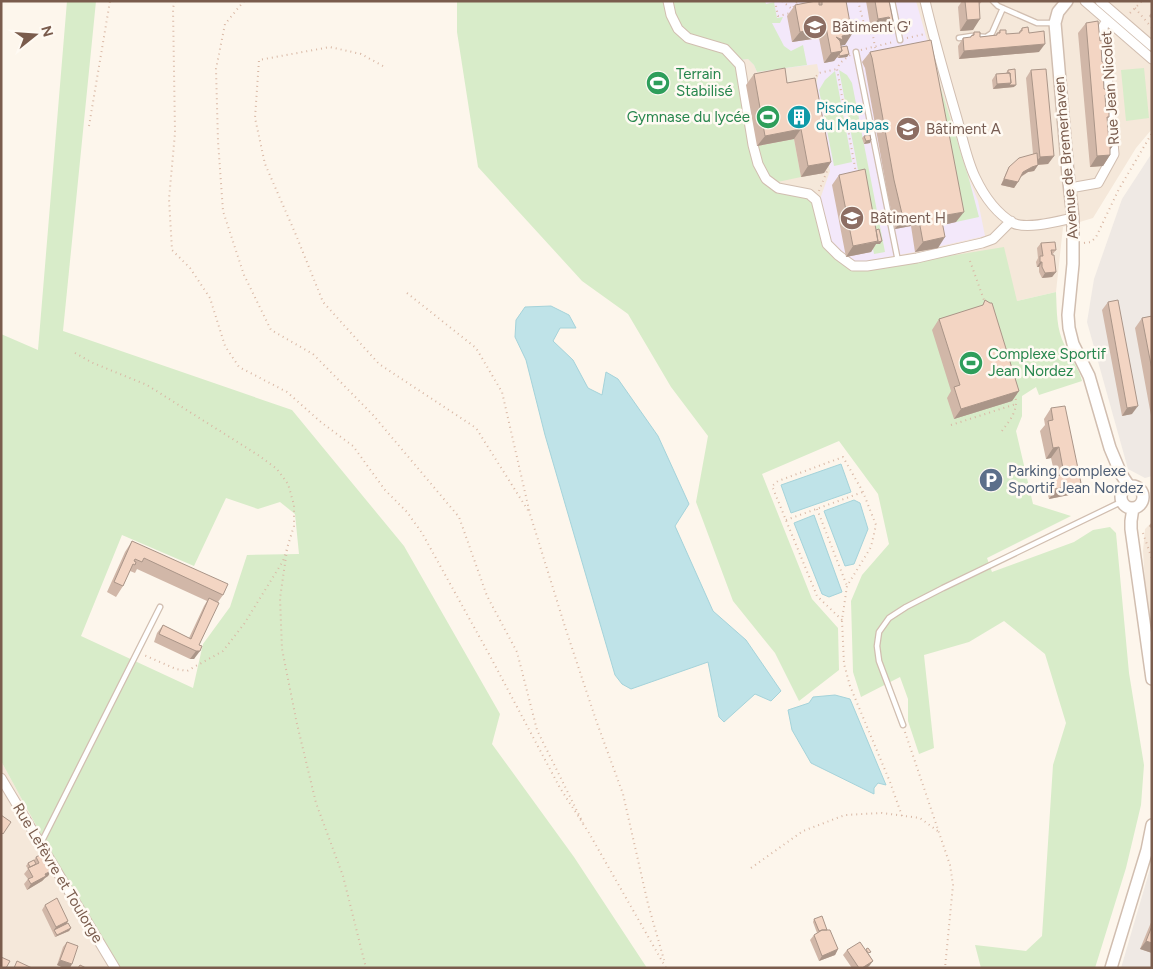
<svg xmlns="http://www.w3.org/2000/svg" width="1153" height="969" viewBox="0 0 1153 969" font-family="Figtree,sans-serif">
<style>
.residential{fill:#f5e8da}
.industrial{fill:#efe9e4}
.education{fill:#f3e8fa}
.green{fill:#d8ecc9;fill-rule:evenodd}
.water{fill:#bfe3e8;stroke:#a5d3da}
.lines{fill:none;stroke-linecap:round;stroke-linejoin:round}
.service-casing{stroke:#d1beb0;stroke-width:7}
.minor-casing{stroke:#d1beb0;stroke-width:11}
.tertiary-casing{stroke:#d1beb0;stroke-width:14}
.path{stroke:#d9b8a5;stroke-width:2;stroke-dasharray:1 4;stroke-linecap:butt}
.service{stroke:#fff;stroke-width:4.5}
.minor{stroke:#fff;stroke-width:9}
.tertiary{stroke:#fff;stroke-width:11}
.wall{fill:#d1b7a8}
.shaded-wall{fill:#aa9588}
.building{fill:#f3d5c3;stroke:#aa9588}
.labels{text-anchor:middle;dominant-baseline:central;stroke-width:5;stroke-linejoin:round;paint-order:stroke}
.education-label{font-size:15px;fill:#785e54;stroke:#fffaf3;text-anchor:start}
.leisure-label{font-size:15px;fill:#27864d;stroke:#fffaf3;text-anchor:start}
.street-label{font-size:15px;fill:#7a5c4d;stroke:#fffaf3}
.culture-label{font-size:15px;fill:#0d838f;stroke:#fffaf3;text-anchor:start}
.service-label{font-size:15px;fill:#4e5e75;stroke:#fffaf3;text-anchor:start}
</style>
<rect width="100%" height="100%" fill="#fdf6ec"/>
<path class="residential" d="M666 1H1152V129L1136 148 1093 218 1063 227 1056 292 1017 301 872 269 780 192Z
M1152 522V662H1150L1143 551 1145 529Z
M1 761 114 968H1Z"/>
<path class="industrial" d="M1152 153V476L1145 478 1128 469 1087 322 1094 279 1122 199Z
M1152 862V968H1121Z"/>
<path class="education" d="M672 1H916L945 103 969 179 978 201 985 236 915 252 871 260V263L864 264 851 261 830 242 819 202 830 171 815 88 819 73 817 64 757 72 754 65 748 59 740 60Z"/>
<path class="green" d="M67 1H96L63 331 292 410 404 546 500 714 492 744 574 857 647 968H114L1 761V334L38 350ZM226 498 258 509 280 502 295 514 299 554 247 555 230 607 203 644 193 688 81 636 122 535 194 566Z
M457 1H666L678 33 721 49 736 63 763 181 811 198 826 246 832 253 870 269 1004 247 1017 301 1056 292C1057 311 1056 329 1065 346 1070 358 1079 368 1082 381L1039 395 1036 387 1022 396V416L1016 431 1033 504 1071 516 987 558 992 572 1074 542 1093 530 1110 527 1116 533 1129 673 1144 765 1141 805 1126 868 1095 968H981L975 945 1026 951 1042 936 1053 765 1066 723 1045 654 1004 621 969 642 924 655 934 748 919 754 908 721V699L900 677 861 697 853 672 851 601 862 575 889 544 878 494 839 441 762 474 812 599 838 628 839 670 799 701 775 653 733 601 696 502 708 436 671 387 628 314 582 281 478 167 457 32Z
M672 1H765L766 4 774 2 777 18 783 17 780 23H772L784 46 791 51 803 45 807 65 757 72 754 65 748 59 740 60 695 39 685 32 677 20Z
M923 50H929L969 179 979 217 956 222Z
M1144 68 1149 118 1126 121 1121 70Z
M839 70 847 75 852 83 885 252 874 254Z
M835 71 852 162 834 166 819 90 825 80Z
M794 139 801 177 773 183 766 179 757 146Z"/>
<path class="water" d="M551 306 569 315 576 328H560L553 341 573 360 588 388 602 395 606 372 618 379 658 436 689 504 675 526 713 611 746 640 781 691 771 701 755 694 724 722 719 717 708 662 631 689 622 684 615 675 545 435 526 360 515 337 516 320 525 307Z
M841 464 851 492 791 513 781 485Z
M854 500 860 503 868 529 854 564 845 566 824 511Z
M814 515 842 592 829 597 822 594 794 523Z
M835 695 850 699 886 785 878 783 874 788V794L811 763 792 730 788 710 809 703 813 697Z"/>
<g class="lines">
<g class="service-casing">
<path id="service" d="M892 1 900 40
M993 1 998 6 1037 23H1054
M959 38 972 36 986 37 992 33 1003 8
M856 52 898 261
M903 725 879 661 877 646 879 632 889 618 906 607 943 588 1121 502
M41 843 160 607"/>
</g>
<g class="minor-casing">
<path id="minor" d="M668 1 671 15 678 29 688 38 725 49 740 65 753 145 758 164 766 179 778 188 809 194 816 200 827 244 838 255 853 266H867L917 258 982 243 993 239 1011 221
M925 1C934 40 945 77 956 115 962 135 966 158 975 177 983 194 996 213 1013 223 1027 230 1059 221 1073 218
M1085 1 1152 59
M1100 1 1152 46
M1070 188 1098 183 1114 154 1103 27 1107 20
M1 778 115 968"/>
</g>
<g class="tertiary-casing">
<path id="tertiary" d="M1067 1 1058 12 1055 23 1068 174 1073 218V264L1068 315 1069 328 1073 344 1089 376 1110 448 1121 474 1129 486
M1121 497a11 11 0 1 1 22 0a11 11 0 1 1-22 0Z
M1133 508 1131 521V529L1152 679
M1111 968 1147 850 1152 825"/>
</g>
<path class="path" d="M175 1 173 8 175 133 169 199 172 250 190 268 210 298 225 346 239 367 287 392 322 423 353 446 385 490 407 512 422 533 490 656 560 788 589 833 666 968
M244 1 225 24 216 69 218 141 223 211 244 275 271 330 313 354 373 415 459 517 487 596 517 652 537 730 583 823
M775 1 778 16 791 13
M782 1 792 9 798 1
M858 1 864 24 873 36 876 53
M1135 8 1152 28
M1130 13 1142 1
M907 38 925 34
M861 50 893 42
M850 55 840 63 837 69 856 173
M383 66 361 54 330 47 259 60 255 118 265 164 296 235 323 302 379 364 476 428 529 512
M813 80 819 73 837 69
M89 126 110 1
M819 191 827 171 826 167
M1084 243 1091 242 1096 237 1119 189 1152 133
M970 261 985 303
M407 293 476 348 502 392 530 514 566 630 597 723 623 794 648 904 664 960
M75 353 93 363 147 385 258 455 277 469 288 484 294 505V526L283 561 244 624 223 651 187 671 176 669 144 655
M951 425 1016 404
M1002 431C1010 420 1019 410 1015 395
M817 509 847 586
M786 520 863 492
M1143 533 1152 559
M287 550 280 598 282 649 297 724 316 803 343 876 366 968
M842 620 817 596 772 486 778 481 843 457 863 492 876 525 871 547 847 586 842 620 844 664 850 686 890 782 902 816
M905 732 950 865 953 885 945 968
M751 868 803 831 845 815 882 813 920 818 939 832"/>
<use href="#service" class="service"/>
<use href="#minor" class="minor"/>
<use href="#tertiary" class="tertiary"/>
</g>
<path class="wall" d="M816 1H846L845 45H841V47L849 54 847 57 838 58 837 57 834 61 824 63 819 38 792 42 787 16 795 5Z
M866 1H889L893 21 886 32 880 33 879 30 881 27 871 30Z
M962 1H982L979 5 973 30 960 31 958 7Z
M1152 12V19L1149 16Z
M1086 23 1101 48 1102 62 1105 67 1103 70 1104 89 1107 94 1105 97 1106 111 1109 117 1107 119 1110 155 1103 166 1090 167 1078 33Z
M1022 28 1029 33 1039 52 959 59 958 46 963 38H970L974 32 980 37 996 35 1000 30 1006 34H1018Z
M870 52 956 222 943 225 938 248 915 252 911 226 895 229 887 191 865 68 862 62Z
M1008 70 1014 87 993 89 992 80 996 74 1006 73Z
M1031 70 1054 156 1048 164 1038 165 1034 171 1028 172 1021 177 1014 188 1001 185 1006 173 1009 167 1033 154 1026 78Z
M754 74 787 83 831 162 824 173 801 177 794 139 757 146 746 85Z
M864 136 871 140 870 143 864 144 862 138Z
M839 175 876 230 880 244H876L871 252 846 257 832 185Z
M1041 243 1056 250 1052 255 1056 272 1052 277 1042 278 1039 272V267H1037L1036 262 1038 258 1037 248Z
M985 300 990 303 1019 391 1012 401 954 419 947 398 951 391 932 330 939 319 982 306Z
M1108 302 1132 414 1122 416 1102 310Z
M1152 316V421L1135 328 1142 318Z
M1051 408 1081 483 1074 494 1049 499 1046 487 1053 477 1055 476 1051 458 1046 459 1040 431 1045 425 1044 419Z
M1152 522V529L1149 526Z
M132 541 223 595 218 602 199 645 194 659H190L154 642 157 633 163 625 189 638 204 606 207 601 137 569 135 573 130 571 123 586 116 597 107 592 125 552Z
M36 857 51 871 48 876 45 878 42 881 27 890 24 884 28 879 24 874 28 869 26 866 28 863 34 860Z
M45 905 68 921 67 923 71 928 69 931 55 937 42 910Z
M814 919 827 930 838 949 835 955 819 961 810 940 814 935 817 933 813 922Z
M1152 920V953L1140 949Z
M67 942 70 968H64L57 965 63 947Z
M847 950 869 954 873 961 869 966 866 968H852L843 955Z"/>
<path class="shaded-wall" d="M889 17 881 27 871 30 878 19Z
M980 19 973 30 960 31 967 20Z
M893 21 886 32 880 33 887 23Z
M826 27 819 38 792 42 800 32Z
M852 34 845 45 839 46 836 37Z
M1045 44 1039 52 959 59 964 51Z
M842 51 834 61 824 63 831 53Z
M849 54 847 57 838 58 840 56Z
M1011 83 1016 85 1014 87 993 89 997 84Z
M801 129 794 139 757 146 765 136Z
M871 140 870 143 864 144 866 141Z
M1110 147H1112L1106 155H1110L1103 166 1090 167 1097 156Z
M1054 156 1048 164 1034 165 1040 157Z
M831 162 824 173 801 177 808 166Z
M1038 165 1034 171 1028 172 1020 177 1023 172 1032 167Z
M1004 179 1018 182 1014 188 1001 185Z
M964 212 956 222 934 227 941 216Z
M918 215 911 226 895 229 903 218Z
M945 237 938 248 915 252 923 242Z
M882 241 880 244H876L871 252 846 257 853 246Z
M1040 262H1042L1039 267H1037Z
M1056 272 1052 277 1042 278 1045 273Z
M1019 391 1012 401 954 419 961 409Z
M1138 406 1132 414 1122 416 1127 408Z
M1059 447 1051 458 1046 459 1053 448Z
M1081 483 1074 494 1049 499 1056 489Z
M196 651H200L194 659H190Z
M51 871 48 876 45 878 42 881 27 890 31 884 45 874Z
M68 921 65 926 54 930 56 927Z
M71 928 69 931 55 937 57 935Z
M1146 941 1152 943V953L1140 949Z
M838 949 835 955 819 961 822 956Z
M60 960 72 964 70 968H64L57 965Z
M873 961 869 966 866 968H862Z"/>
<path class="building" d="M816 1H819V5H822V1H846L852 34 842 36 843 40 836 37 840 41 842 51 831 53 826 27 800 32 795 5Z
M875 1H889L893 21 887 23 886 19 890 18 889 17 878 19Z
M965 1H979L980 19 967 20Z
M1098 21 1100 41 1102 40 1103 46H1101L1102 62H1104L1105 67H1103L1104 89H1107V94L1105 95 1106 111H1109V117H1107L1109 142H1111L1112 147H1110V155L1097 156 1086 23Z
M1028 27 1029 33 1044 31 1045 44 964 51 963 38 971 37V36L974 35V32H980V37L997 35V33H1000V30H1006V34L1020 33V31H1022V28Z
M931 40 964 212 941 216 945 237 923 242 918 215 903 218 894 180 872 58 870 52Z
M847 46 849 54 840 56 839 54 842 51 841 47Z
M785 68 787 83 815 78 831 162 808 166 801 129 765 136 754 74Z
M1015 69 1016 85H1009L1011 83 1010 73H1008V70Z
M1046 69 1054 156 1040 157 1031 70Z
M1010 73 1011 83 997 84 996 74Z
M870 135 871 140 866 141 864 136Z
M1037 153 1038 165 1032 167 1023 172 1018 182 1004 179 1009 167 1019 158Z
M865 169 878 241 853 246 839 175Z
M879 229 882 241 878 242 876 230Z
M1055 242 1056 250H1051L1052 255H1054L1056 272 1045 273 1042 267V262H1040V256H1043L1041 243Z
M985 300 990 303H992L1019 391 961 409 954 387 960 385 939 319 983 305Z
M1118 300 1138 406 1127 408 1108 302Z
M1152 316V370L1142 318Z
M1065 406 1081 483 1056 489 1053 477 1064 474 1059 447 1053 448 1048 421 1053 420 1051 408Z
M132 541 228 584 223 595 144 558 142 562 135 559 134 561 136 562 135 565 133 564 123 586 114 582Z
M209 598 219 603 199 645 202 646 200 651H196L159 634 163 625 191 639Z
M1 815 11 822 3 834 1 832Z
M42 854 51 871 45 874 46 876 31 884 28 879 33 877 28 868 39 863 36 857Z
M34 860 36 864 30 867 28 863Z
M57 898 68 921 56 927 45 905Z
M822 916 827 930H822L819 931 814 919Z
M68 923 71 928 57 935 54 930Z
M1152 926V943L1146 941Z
M822 930H830L838 949 822 956 814 935Z
M67 942 78 946 72 964 60 960Z
M860 942 873 961 862 968H859L847 950Z
M868 948 871 952 868 953 866 949Z
M1 957 10 961 6 968H1Z
M17 961 32 968H14Z
M80 965 86 968H78Z"/>
<defs>
<g id="university-disc" transform="scale(1.25)"><circle r="9.5" fill="#8d6e63" stroke="#fffaf3"/><path d="M0-5L7-2L0 1L-7-2ZM-4 1L0 2.5L4 1V4Q0 6-4 4Z" fill="#fff"/></g>
<g id="stadium-disc" transform="scale(1.25)"><circle r="9.5" fill="#2e9e5b" stroke="#fffaf3"/><path d="M0-5a6.5 5 0 1 0 0 10a6.5 5 0 1 0 0-10ZM-3.5-1.8h7v3.6h-7Z" fill="#fff"/></g>
<g id="building-disc" transform="scale(1.25)"><circle r="9.5" fill="#0f9aa8" stroke="#fffaf3"/><path d="M-4-6H4V6H1V3H-1V6H-4ZM-2.5-4.3h1.7v1.8h-1.7ZM.8-4.3h1.7v1.8H.8ZM-2.5-1h1.7V.8h-1.7ZM.8-1h1.7V.8H.8Z" fill="#fff"/></g>
<g id="parking-disc" transform="scale(1.25)"><circle r="9.5" fill="#5c6f8a" stroke="#fffaf3"/><path d="M-3.5-5.5H1a3.5 3.5 0 0 1 0 7H-1V5.5H-3.5ZM-1-3.4V-.6H.8a1.4 1.4 0 0 0 0-2.8Z" fill="#fff"/></g>
</defs>
<g fill-rule="evenodd">
<use href="#university-disc" x="815" y="27"/>
<use href="#stadium-disc" x="658" y="83"/>
<use href="#stadium-disc" x="768" y="117"/>
<use href="#building-disc" x="799" y="117"/>
<use href="#university-disc" x="908" y="129"/>
<use href="#university-disc" x="852" y="218"/>
<use href="#stadium-disc" x="971" y="363"/>
<use href="#parking-disc" x="991" y="480"/>
</g>
<g class="labels">
<g class="education-label">
<text x="832" y="27">Bâtiment G'</text>
<text x="926" y="129">Bâtiment A</text>
<text x="870" y="218">Bâtiment H</text>
</g>
<g class="leisure-label">
<text x="676" y="74">Terrain<tspan x="676" dy="17">Stabilisé</tspan></text>
<text x="750" y="117" text-anchor="end">Gymnase du lycée</text>
<text x="988" y="354">Complexe Sportif<tspan x="988" dy="17">Jean Nordez</tspan></text>
</g>
<g class="street-label">
<text transform="translate(1110 88) rotate(-94)">Rue Jean Nicolet</text>
<text transform="translate(1066 158) rotate(-95)">Avenue de Bremerhaven</text>
<text transform="translate(58 873) rotate(59)">Rue Lefèvre et Toulorge</text>
</g>
<g class="culture-label">
<text x="816" y="108">Piscine<tspan x="816" dy="17">du Maupas</tspan></text>
</g>
<g class="service-label">
<text x="1008" y="471">Parking complexe<tspan x="1008" dy="17">Sportif Jean Nordez</tspan></text>
</g>
</g>
<rect width="1153" height="969" fill="none" stroke="#7a5c4d" stroke-width="5"/>
<g transform="translate(35 35) rotate(73)" stroke="#fffaf3" stroke-width="4" paint-order="stroke">
<path d="M0-4L9 19L0 12L-9 19Z" fill="#7a5c4d"/>
<text y="-8" font-size="14" font-weight="bold" text-anchor="middle" fill="#7a5c4d">N</text>
</g>
</svg>
